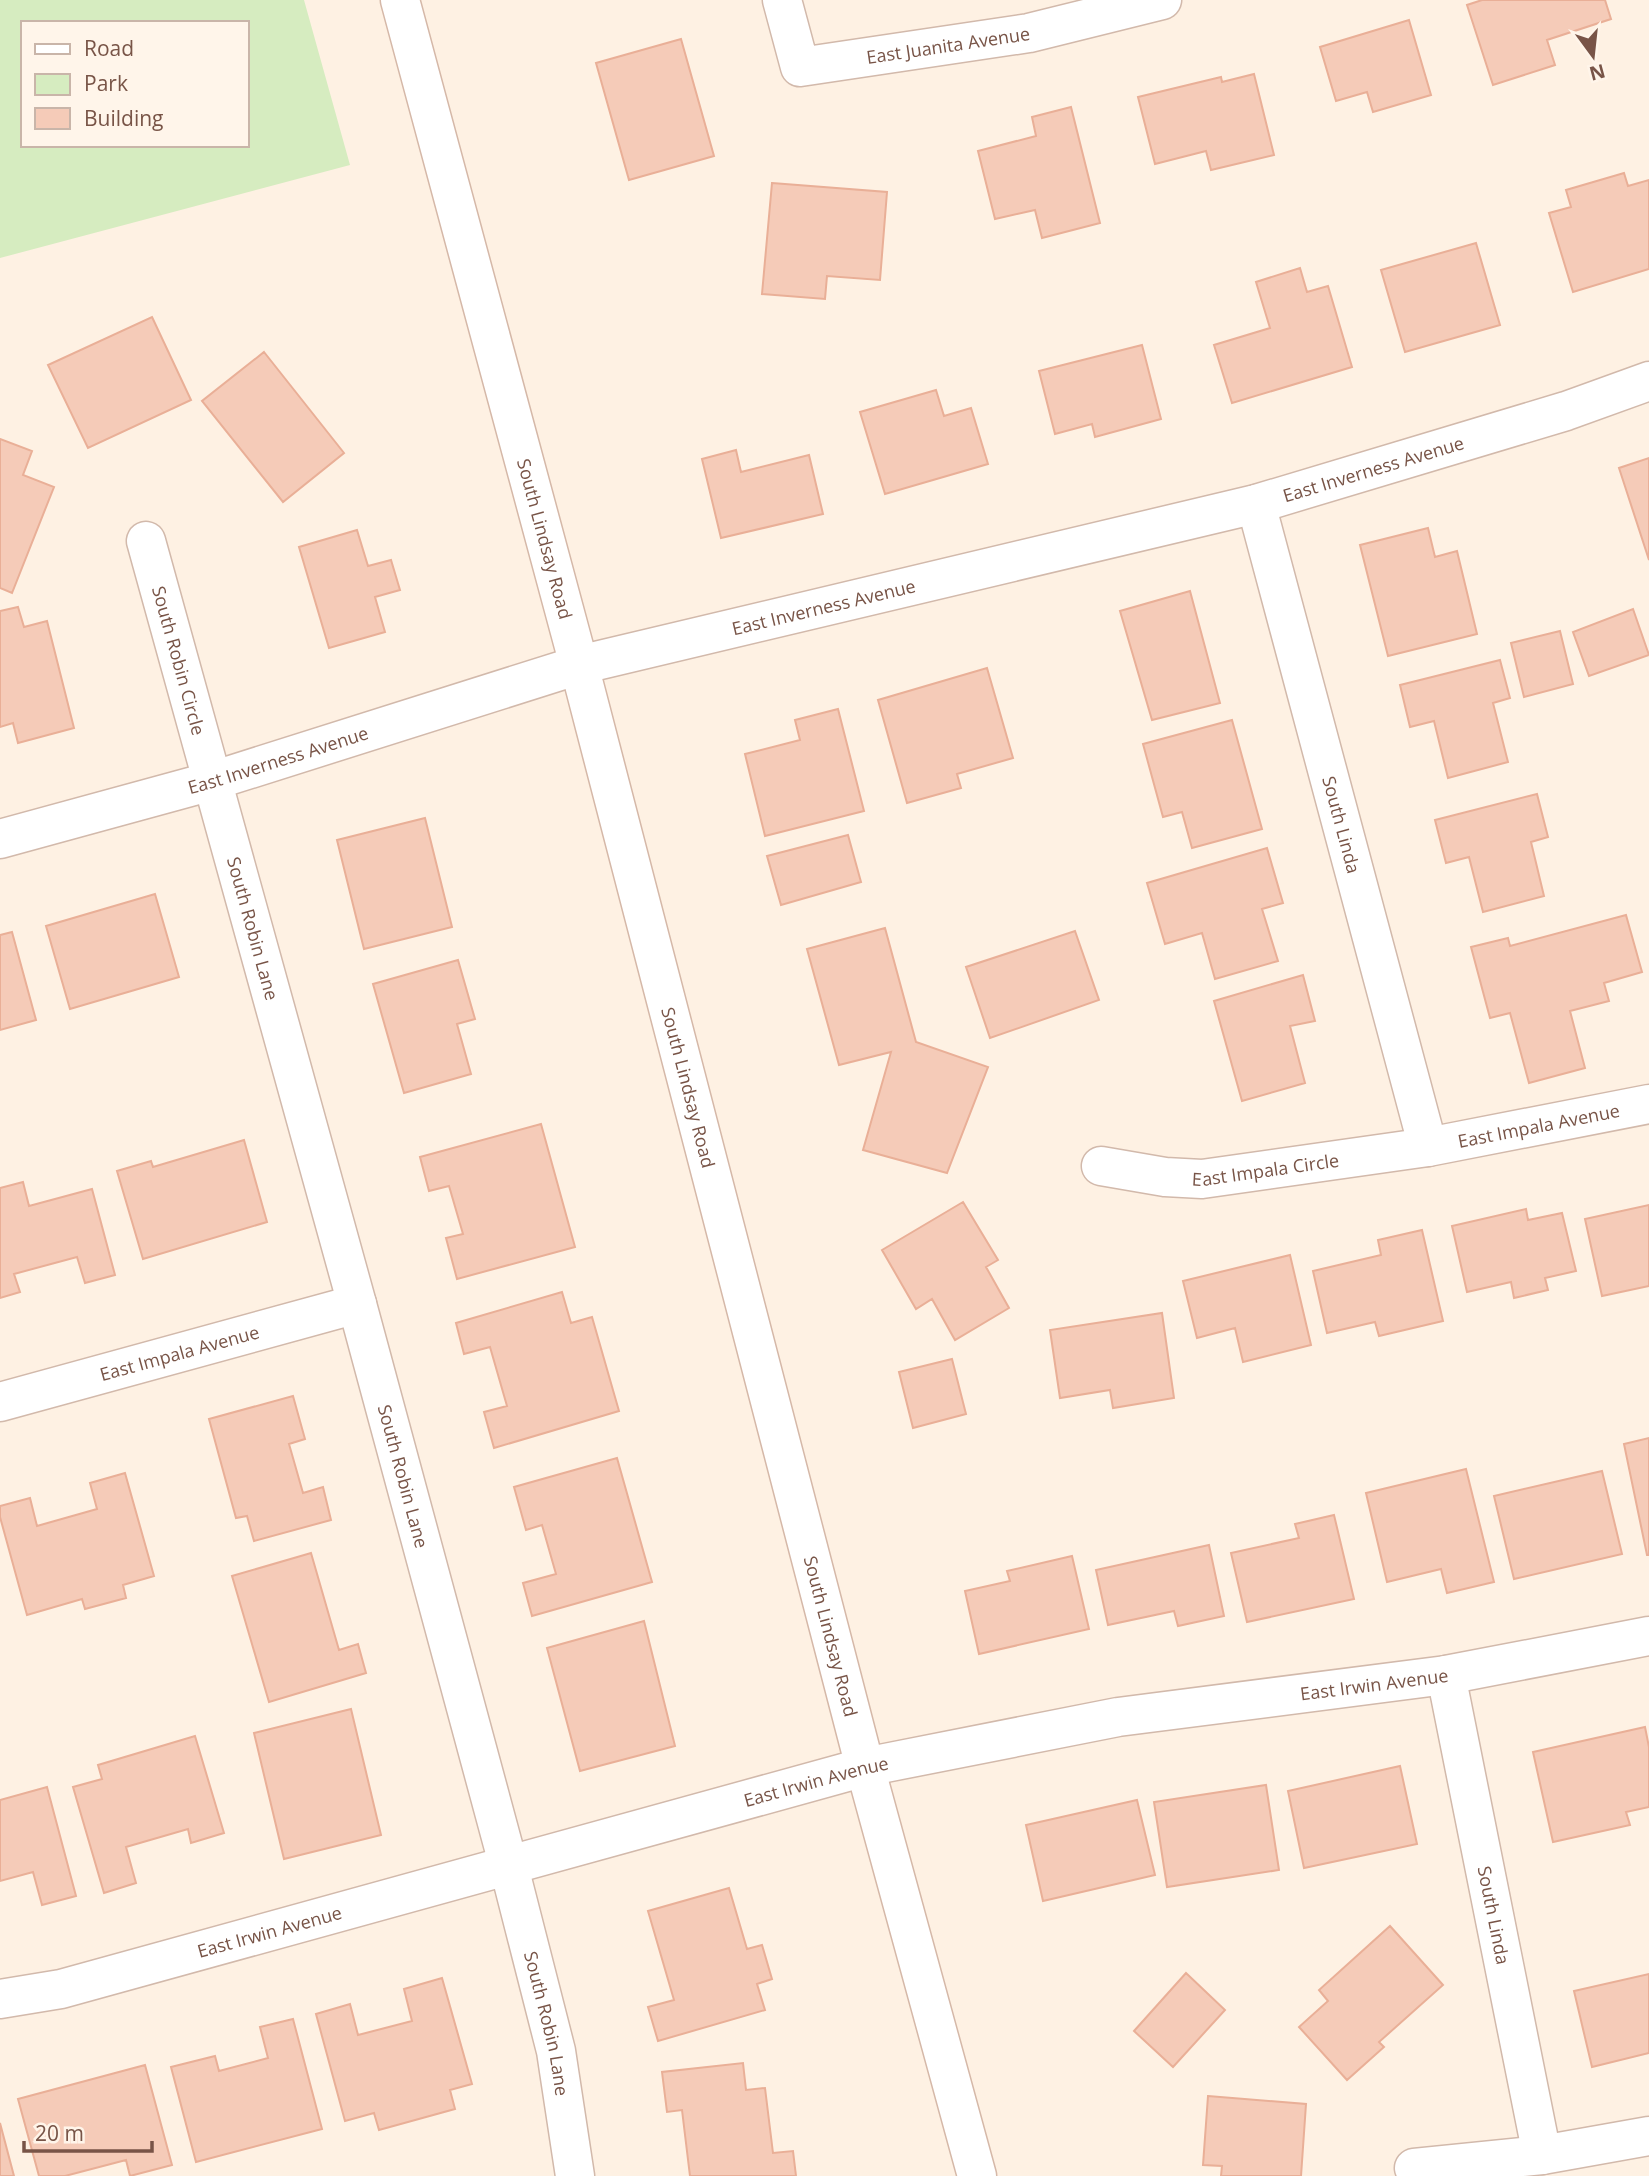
<svg xmlns="http://www.w3.org/2000/svg" width="1649" height="2176" viewBox="0 0 1649 2176" font-family="'Open Sans',sans-serif">
<style>
.green{fill:#d6ecc0;fill-rule:evenodd}
.building{fill:#f5cbb8;stroke:#e9af97;stroke-width:2}
.lines{fill:none;stroke-linecap:round;stroke-linejoin:round}
.minor-casing{stroke:#d2b9ab;stroke-width:41}
.secondary-casing{stroke:#d5b8a8;stroke-width:41}
.minor{stroke:#fff;stroke-width:38}
.secondary{stroke:#fff;stroke-width:38}
.labels{text-anchor:middle;dominant-baseline:central;stroke-width:5;stroke-linejoin:round;paint-order:stroke}
.street-label{font-size:18px;fill:#785447;stroke:#fff5ea}
</style>
<rect width="100%" height="100%" fill="#fef1e3"/>
<path class="green" d="M0 0H304L350 165 0 258ZM23 23H247V145H23Z"/>
<path class="building" d="M1482 0H1605L1611 19 1547 40 1555 65 1493 85 1467 5Z
M1409 20 1431 95 1373 112 1367 92 1336 101 1320 47Z
M681 39 714 156 629 180 596 63Z
M1254 74 1274 155 1211 170 1206 151 1155 164 1138 97 1221 77 1222 82Z
M1071 107 1100 223 1042 238 1035 210 995 219 978 151 1036 136 1032 117Z
M1624 173 1628 186 1649 180V269L1573 292 1549 213 1571 207 1566 190Z
M772 183 887 192 880 280 827 276 825 299 762 294Z
M1476 243 1500 325 1405 352 1381 270Z
M1300 268 1307 292 1328 286 1352 367 1232 403 1214 345 1270 328 1256 282Z
M152 317 191 400 88 448 48 365Z
M1142 345 1161 419 1095 437 1092 424 1055 434 1039 371Z
M264 352 344 453 283 502 202 401Z
M936 390 944 416 971 408 988 464 885 494 860 412Z
M0 439 32 451 23 475 54 487 12 593 0 588Z
M736 450 741 472 809 455 823 514 721 538 702 459Z
M1649 458V560L1619 468Z
M1428 528 1435 557 1457 551 1477 634 1388 656 1360 545Z
M357 530 368 566 391 560 400 590 375 597 385 632 329 648 299 547Z
M1190 591 1220 703 1152 720 1120 611Z
M18 607 24 627 47 621 74 728 18 743 13 723 0 727V611Z
M1633 609 1649 655 1589 676 1573 632Z
M1560 631 1573 684 1524 697 1511 643Z
M1500 660 1510 698 1493 703 1508 762 1448 778 1434 721 1410 727 1400 685Z
M987 668 1013 758 957 774 961 788 907 803 878 700Z
M838 709 864 811 765 836 745 754 800 740 795 720Z
M1232 720 1262 829 1192 848 1182 812 1163 817 1143 744Z
M1537 794 1548 837 1531 842 1544 896 1483 912 1469 857 1446 863 1435 820Z
M425 818 452 927 364 949 337 840Z
M848 835 861 882 781 905 767 856Z
M1267 848 1283 903 1262 909 1278 961 1215 979 1202 933 1165 944 1147 883Z
M155 894 179 977 70 1009 46 926Z
M1626 915 1642 972 1604 983 1609 1001 1570 1011 1585 1068 1529 1083 1510 1013 1490 1018 1471 947 1508 938 1510 946Z
M885 928 916 1042 988 1067 947 1173 863 1150 891 1052 839 1065 807 949Z
M1075 931 1099 1000 990 1038 966 967Z
M12 932 36 1020 0 1030V935Z
M458 960 475 1019 457 1024 471 1074 404 1093 373 984Z
M1303 975 1315 1021 1290 1026 1305 1083 1242 1101 1214 1001Z
M541 1124 575 1247 457 1279 446 1238 463 1234 449 1186 429 1191 420 1157Z
M244 1140 267 1222 143 1259 117 1171 151 1161 153 1167Z
M23 1182 29 1206 92 1189 115 1275 85 1283 77 1257 14 1274 20 1292 0 1298V1188Z
M963 1202 998 1260 986 1267 1009 1308 955 1340 932 1299 916 1309 882 1250Z
M1649 1205V1286L1602 1296 1585 1219Z
M1526 1209 1528 1220 1562 1213 1576 1271 1545 1278 1548 1290 1514 1298 1511 1282 1467 1292 1452 1226Z
M1422 1230 1443 1321 1379 1336 1375 1322 1327 1333 1313 1271 1381 1255 1378 1240Z
M1290 1255 1311 1345 1243 1362 1235 1328 1197 1338 1183 1281Z
M562 1292 571 1323 592 1317 619 1411 494 1448 484 1412 507 1406 490 1347 464 1354 456 1323Z
M1162 1313 1174 1398 1113 1408 1110 1390 1060 1398 1050 1330Z
M952 1359 966 1414 913 1428 899 1372Z
M293 1396 305 1439 289 1444 303 1493 323 1487 331 1520 254 1541 247 1516 236 1518 209 1419Z
M1649 1438V1555H1647L1624 1444Z
M617 1458 652 1582 532 1616 523 1583 556 1574 542 1525 526 1530 514 1487Z
M1466 1469 1494 1582 1447 1593 1441 1569 1387 1582 1366 1493Z
M1602 1471 1622 1554 1514 1579 1494 1496Z
M125 1473 154 1576 123 1585 126 1598 85 1609 82 1599 27 1615 0 1517V1506L30 1498 37 1526 97 1509 90 1483Z
M1334 1515 1354 1599 1247 1622 1231 1553 1299 1538 1295 1524Z
M1209 1545 1224 1616 1178 1626 1174 1611 1108 1625 1096 1570Z
M311 1553 339 1650 358 1644 366 1673 269 1702 232 1576Z
M1072 1556 1089 1629 979 1654 965 1591 1010 1581 1007 1571Z
M644 1621 675 1746 580 1771 547 1648Z
M351 1709 381 1835 284 1859 254 1733Z
M1645 1727 1649 1747V1807L1626 1812 1630 1825 1553 1842 1533 1752Z
M195 1736 224 1833 191 1843 188 1829 126 1847 136 1883 104 1893 73 1787 102 1779 98 1765Z
M1400 1766 1417 1844 1304 1868 1288 1791Z
M1266 1785 1279 1870 1167 1887 1154 1802Z
M47 1787 76 1896 42 1905 33 1872 0 1881V1800Z
M1137 1800 1155 1875 1043 1901 1026 1825Z
M729 1888 747 1949 762 1945 772 1979 757 1984 765 2010 658 2041 648 2007 674 2000 648 1911Z
M1390 1926 1443 1985 1379 2042 1384 2047 1347 2080 1299 2027 1328 2001 1319 1990Z
M1186 1973 1225 2010 1173 2067 1134 2031Z
M1649 1974V2053L1592 2067 1574 1991Z
M442 1978 472 2084 450 2090 455 2109 379 2130 374 2113 345 2121 316 2014 350 2004 358 2035 412 2021 404 1989Z
M293 2019 322 2129 196 2162 171 2067 215 2056 219 2071 268 2058 260 2027Z
M743 2063 746 2090 765 2088 773 2153 793 2151 796 2176H690L682 2110 667 2112 662 2072Z
M145 2065 172 2165 130 2176 126 2160 65 2176H39L18 2099Z
M1208 2096 1306 2104 1301 2176H1221L1222 2166 1203 2165Z
M0 2123 14 2176H0Z"/>
<g class="lines">
<g class="minor-casing">
<g id="minor">
<path id="s1" d="M782 0 800 67 1029 33 1162 0"/>
<path id="s2" d="M1256 504 1428 1147"/>
<path id="s3" d="M146 541 357 1304 509 1867 556 2051 575 2176"/>
<path id="s4" d="M0 839 212 781 579 665 1256 504 1566 411 1649 381"/>
<path id="s5" d="M1101 1166 1165 1177 1202 1179 1428 1147 1649 1104"/>
<path id="s6" d="M0 1402 357 1304"/>
<path id="s7" d="M1446 1675 1542 2155"/>
<path id="s8" d="M0 1999 61 1989 865 1767 1118 1717 1446 1675 1649 1636"/>
<path d="M1414 2168 1542 2155 1649 2136"/>
</g>
</g>
<g class="secondary-casing">
<g id="secondary">
<path id="s9" d="M400 0 579 665 865 1767 977 2176"/>
</g>
</g>
<use href="#minor" class="minor"/>
<use href="#secondary" class="secondary"/>
</g>
<g class="labels">
<g class="street-label">
<text stroke="none"><textPath href="#s1" startOffset="219">East Juanita Avenue</textPath></text>
<text stroke="none"><textPath href="#s4" startOffset="1423">East Inverness Avenue</textPath></text>
<text stroke="none"><textPath href="#s9" startOffset="558">South Lindsay Road</textPath></text>
<text stroke="none"><textPath href="#s4" startOffset="856">East Inverness Avenue</textPath></text>
<text stroke="none"><textPath href="#s3" startOffset="124">South Robin Circle</textPath></text>
<text stroke="none"><textPath href="#s4" startOffset="289">East Inverness Avenue</textPath></text>
<text stroke="none"><textPath href="#s2" startOffset="332">South Linda</textPath></text>
<text stroke="none"><textPath href="#s3" startOffset="402">South Robin Lane</textPath></text>
<text stroke="none"><textPath href="#s9" startOffset="1125">South Lindsay Road</textPath></text>
<text stroke="none"><textPath href="#s5" startOffset="443">East Impala Avenue</textPath></text>
<text stroke="none"><textPath href="#s5" startOffset="166">East Impala Circle</textPath></text>
<text stroke="none"><textPath href="#s6" startOffset="186">East Impala Avenue</textPath></text>
<text stroke="none"><textPath href="#s3" startOffset="970">South Robin Lane</textPath></text>
<text stroke="none"><textPath href="#s9" startOffset="1692">South Lindsay Road</textPath></text>
<text stroke="none"><textPath href="#s8" startOffset="1412">East Irwin Avenue</textPath></text>
<text stroke="none"><textPath href="#s8" startOffset="845">East Irwin Avenue</textPath></text>
<text stroke="none"><textPath href="#s7" startOffset="245">South Linda</textPath></text>
<text stroke="none"><textPath href="#s8" startOffset="278">East Irwin Avenue</textPath></text>
<text stroke="none"><textPath href="#s3" startOffset="1536">South Robin Lane</textPath></text>
</g>
</g>
<rect x="21" y="21" width="228" height="126" fill="#fff5ea" stroke="#c9b5a9" stroke-width="2"/>
<rect x="35" y="44" width="35" height="10" fill="#ffffff" stroke="#c9b5a9" stroke-width="2"/>
<text x="84" y="56" font-size="21" fill="#785447">Road</text>
<rect x="35" y="74" width="35" height="21" fill="#d6ecc0" stroke="#c9b5a9" stroke-width="2"/>
<text x="84" y="91" font-size="21" fill="#785447">Park</text>
<rect x="35" y="108" width="35" height="21" fill="#f5cbb8" stroke="#c9b5a9" stroke-width="2"/>
<text x="84" y="126" font-size="21" fill="#785447">Building</text>
<g transform="translate(1593 56) rotate(165)" stroke="#fff5ea" stroke-width="5" paint-order="stroke">
<path d="M0-5L12 26L0 18L-12 26Z" fill="#785447"/>
<text y="-10" font-size="19" font-weight="bold" text-anchor="middle" fill="#785447">N</text>
</g>
<path d="M24 2141v10h128v-10" fill="none" stroke="#785447" stroke-width="3.5"/>
<text x="35" y="2141" font-size="21" fill="#785447" stroke="#fff5ea" stroke-width="5" paint-order="stroke">20 m</text>
</svg>
